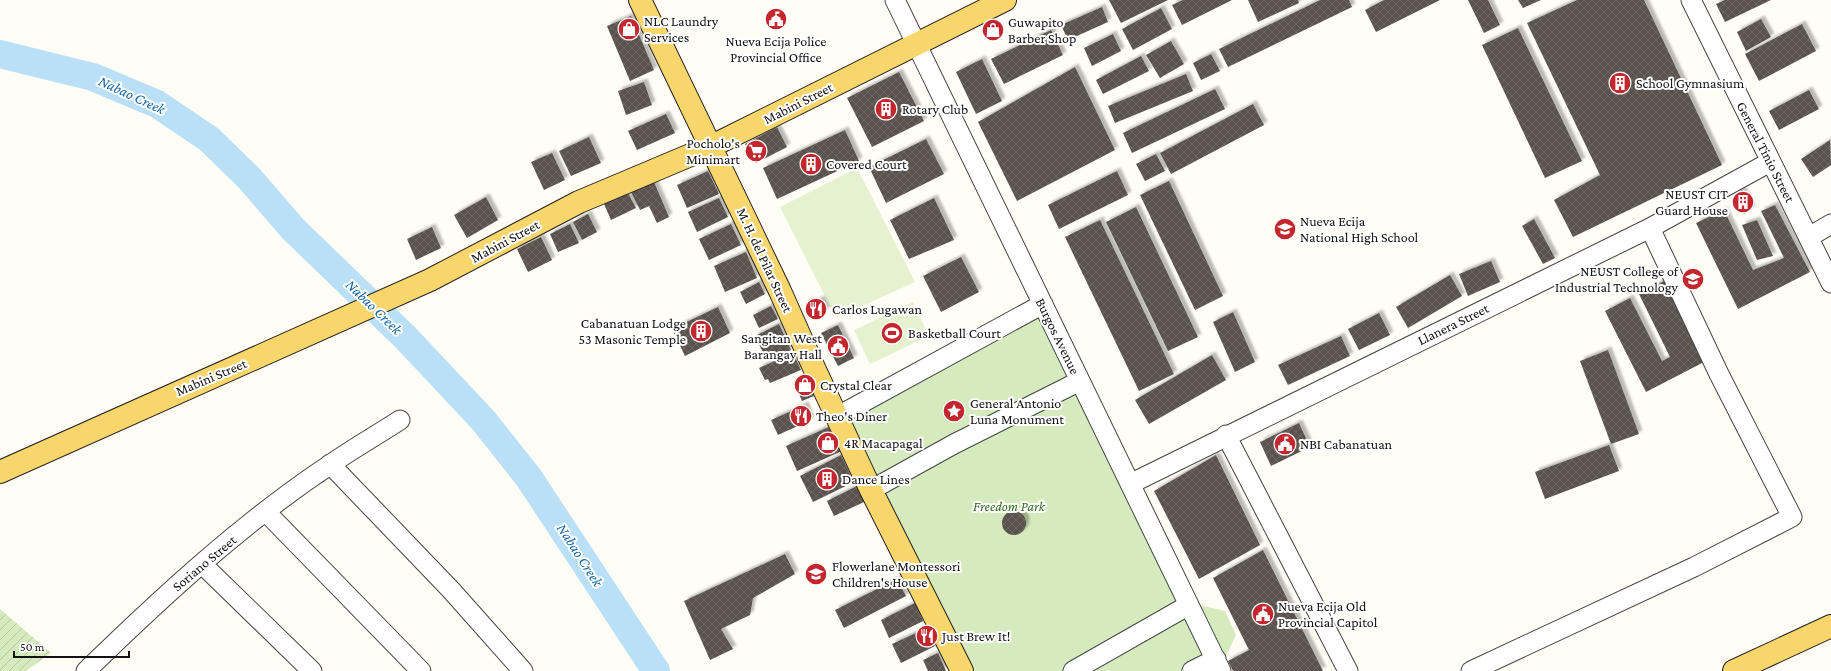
<svg xmlns="http://www.w3.org/2000/svg" width="1831" height="671" viewBox="0 0 1831 671" font-family="'Crimson Pro',serif">
<style>
.grass{fill:#d5ebbd}
.garden{fill:url(#garden-furrows)}
.pitch{fill:#e6f2cf}
.lines{fill:none;stroke-linecap:round;stroke-linejoin:round}
.river{stroke:#b9e0f7;stroke-width:28}
.building{fill:url(#building-cross-hatch);filter:url(#shadow)}
.minor-casing{stroke:#444;stroke-width:21}
.major-casing{stroke:#222;stroke-width:24}
.minor{stroke:#fff;stroke-width:19}
.major{stroke:#f9d66b;stroke-width:22}
.labels{text-anchor:middle;dominant-baseline:central;stroke-width:4;stroke-linejoin:round;paint-order:stroke}
.poi-label{font-size:14px;fill:#111;stroke:#fff;text-anchor:start}
.street-label{font-size:14px;fill:#111;stroke:#fff}
.park-label{font-size:14px;font-style:italic;fill:#2f6b1f;stroke:#fff}
.water-label{font-size:15px;font-style:italic;fill:#1768a6;stroke:#fff}
</style>
<defs>
<pattern id="garden-furrows" width="10" height="10" patternUnits="userSpaceOnUse"><rect width="10" height="10" fill="#d5ebbd"/><path d="M-1 1l2-2M0 10L10 0M9 11l2-2" fill="none" stroke="#b6c8a1"/></pattern>
<pattern id="building-cross-hatch" width="8" height="8" patternUnits="userSpaceOnUse"><rect width="8" height="8" fill="#5a524d"/><path d="M0 0l8 8M0 8l8-8" fill="none" stroke="#6d6662"/></pattern>
<filter id="shadow"><feDropShadow dx="3.5" dy="-3.5" stdDeviation="1" flood-color="#0004"/></filter>
</defs>
<rect width="100%" height="100%" fill="#fffdf5"/>
<path class="grass" d="M1037 315 1210 671H967L843 417Z
M1199 605 1225 611 1236 635 1225 658Z"/>
<path class="garden" d="M0 609 51 653 26 671H0Z"/>
<path class="pitch" d="M857 168 915 282 836 318 780 207Z
M913 302 929 336 870 364 854 330Z"/>
<g class="lines">
<path class="river" d="M0 54 93 77 157 104 209 139 249 178 293 229 406 338 483 420 529 478 656 671"/>
</g>
<path class="building" d="M1109 0H1168L1121 23Z
M1183 0H1232L1182 25 1172 5Z
M1248 0H1298L1299 3 1258 22Z
M1320 0H1349L1352 7 1228 67 1219 49Z
M1384 0H1440L1376 32 1365 10Z
M1468 0H1488L1500 25 1484 33Z
M1518 0H1541L1523 8Z
M1577 0H1644L1722 165 1573 237 1554 200 1600 175 1527 23Z
M1725 0H1771L1725 22 1716 4Z
M1102 7 1108 22 1068 40 1061 25Z
M1161 8 1172 29 1133 50 1122 29Z
M631 16 654 70 630 81 607 26Z
M1761 19 1771 37 1746 51 1737 32Z
M1802 24 1816 51 1759 81 1745 54Z
M1518 28 1582 161 1545 178 1482 45Z
M1051 30 1063 55 1004 84 991 59Z
M1113 34 1121 51 1092 66 1084 48Z
M1171 41 1184 64 1160 78 1146 55Z
M1211 54 1220 71 1201 80 1193 63Z
M1141 56 1149 71 1103 94 1096 80Z
M982 59 1002 101 976 114 956 72Z
M1075 67 1115 150 1017 201 978 122Z
M899 72 924 121 872 147 847 98Z
M1186 74 1193 91 1115 123 1108 106Z
M644 82 652 105 626 115 618 91Z
M1215 89 1225 109 1132 153 1123 133Z
M1809 90 1819 109 1779 130 1769 111Z
M1253 104 1264 125 1171 174 1160 153Z
M666 114 675 133 637 150 628 131Z
M777 127 787 147 756 163 745 144Z
M845 130 859 161 777 199 763 168Z
M589 137 601 163 571 176 559 151Z
M926 139 944 174 886 203 869 167Z
M1830 140 1831 165 1813 177 1801 159Z
M552 153 565 180 544 190 531 162Z
M1156 154 1165 171 1145 181 1136 164Z
M708 171 719 194 687 208 677 185Z
M1117 171 1128 195 1059 229 1048 205Z
M1169 181 1223 296 1195 310 1140 195Z
M654 182 669 217 657 223 649 206 640 210 631 192Z
M1742 190 1752 209 1744 214 1734 195Z
M628 193 636 208 611 220 604 204Z
M486 197 498 220 467 238 454 215Z
M719 198 728 217 697 232 688 212Z
M934 198 954 240 909 259 890 220Z
M1775 205 1810 272 1738 309 1696 223 1724 210 1753 270 1784 258 1761 211Z
M1136 207 1198 337 1168 351 1106 222Z
M588 214 597 232 582 240 573 222Z
M1534 219 1555 258 1543 264 1522 226Z
M1100 220 1174 374 1139 391 1065 237Z
M1757 220 1773 256 1757 260 1742 225Z
M570 224 579 243 558 252 550 234Z
M731 224 741 245 709 260 699 239Z
M432 227 441 248 416 260 407 239Z
M541 237 552 260 528 272 517 249Z
M746 252 757 278 725 292 714 266Z
M961 257 979 292 941 312 923 276Z
M1491 261 1500 282 1468 296 1459 274Z
M1450 275 1462 296 1408 328 1396 307Z
M1664 281 1704 362 1646 392 1605 311 1630 298 1662 361 1670 357 1639 294Z
M759 282 765 294 746 304 740 292Z
M821 299 827 310 816 316 810 305Z
M771 306 778 319 759 328 753 315Z
M718 307 730 333 685 356 672 329Z
M1233 312 1255 362 1235 372 1213 322Z
M1379 313 1390 335 1359 350 1348 329Z
M779 324 791 350 767 361 755 336Z
M838 325 854 358 838 366 821 333Z
M1341 336 1350 356 1288 385 1278 365Z
M1608 350 1639 434 1611 444 1580 361Z
M793 353 801 370 770 383 768 379 765 380 759 368Z
M1212 355 1226 380 1149 424 1135 400Z
M808 381 814 396 802 401 796 387Z
M805 405 811 420 778 435 771 420Z
M1299 423 1310 447 1271 466 1260 442Z
M831 426 842 451 797 471 786 446Z
M1609 445 1619 471 1545 499 1535 472Z
M841 455 854 482 813 502 800 476Z
M1216 455 1260 545 1199 579 1154 491Z
M857 486 864 502 834 516 827 501Z
M1002 523a12 12 0 1 1 24 0a12 12 0 1 1-24 0Z
M1263 550 1323 671H1233L1228 661 1249 650 1213 578Z
M785 554 795 574 753 598 750 615 721 629 733 649 710 660 684 601Z
M897 579 906 596 844 628 835 610Z
M915 603 923 621 889 638 881 620Z
M927 628 935 646 901 663 892 644Z
M938 653 946 671H928L923 660Z"/>
<g class="lines">
<g class="minor-casing">
<path id="minor" d="M895 0 1221 671
M1691 0 1831 283
M1809 237 1831 224
M838 416 1043 304
M1226 435 1348 671
M330 464 451 590 523 671
M1134 482 1650 228 1770 162
M871 490 954 444 1080 381
M266 512 421 671
M202 564 312 671
M86 671C162 597 242 523 331 464 354 448 377 435 400 420
M1073 671 1189 605
M1192 671 1216 659
M1471 671 1694 567 1792 517 1719 374 1650 228"/>
</g>
<g class="major-casing">
<path id="major" d="M640 0 780 291 815 370 871 490 962 671
M0 472 430 280 579 202 712 146 1005 0
M1734 671 1831 626"/>
</g>
<use href="#minor" class="minor"/>
<use href="#major" class="major"/>
</g>
<defs>
<g id="civic-disc" transform="scale(1.15)"><circle r="9.5" fill="#c4262e" stroke="#fff"/><path d="M-.6-6.5H3V-4.5H.6V-3L4-1V1h2V6H-6V1h2V-1L-.6-3ZM-1.2 2.5V6h2.4V2.5Z" fill="#fff"/></g>
<g id="shop-disc" transform="scale(1.15)"><circle r="9.5" fill="#c4262e" stroke="#fff"/><path d="M-5-2.5h2.3a2.7 3.5 0 0 1 5.4 0H5L5.5 6h-11ZM-1.5-2.5h3a1.5 2.3 0 0 0-3 0Z" fill="#fff"/></g>
<g id="building-disc" transform="scale(1.15)"><circle r="9.5" fill="#c4262e" stroke="#fff"/><path d="M-4-6H4V6H1V3H-1V6H-4ZM-2.5-4.3h1.7v1.8h-1.7ZM.8-4.3h1.7v1.8H.8ZM-2.5-1h1.7V.8h-1.7ZM.8-1h1.7V.8H.8Z" fill="#fff"/></g>
<g id="supermarket-disc" transform="scale(1.15)"><circle r="9.5" fill="#c4262e" stroke="#fff"/><path d="M-6-5.5h2.5l.6 2H6L4.5 2H-2.5L-4.4-4H-6ZM-1.5 3.2a1.3 1.3 0 1 0 .1 0ZM3 3.2a1.3 1.3 0 1 0 .1 0Z" fill="#fff"/></g>
<g id="school-disc" transform="scale(1.15)"><circle r="9.5" fill="#c4262e" stroke="#fff"/><path d="M0-5L7-2L0 1L-7-2ZM-4 1L0 2.5L4 1V4Q0 6-4 4Z" fill="#fff"/></g>
<g id="university-disc" transform="scale(1.15)"><circle r="9.5" fill="#c4262e" stroke="#fff"/><path d="M0-5L7-2L0 1L-7-2ZM-4 1L0 2.5L4 1V4Q0 6-4 4Z" fill="#fff"/></g>
<g id="restaurant-disc" transform="scale(1.15)"><circle r="9.5" fill="#c4262e" stroke="#fff"/><path d="M-5-6h1v4h1v-4h1v4h1v-4h1v5L-1.5 .5V6h-2V.5L-5-1ZM5-6V6H3V1.5H1.5Q1.5-4 5-6Z" fill="#fff"/></g>
<g id="stadium-disc" transform="scale(1.15)"><circle r="9.5" fill="#c4262e" stroke="#fff"/><path d="M0-5a6.5 5 0 1 0 0 10a6.5 5 0 1 0 0-10ZM-3.5-1.8h7v3.6h-7Z" fill="#fff"/></g>
<g id="sight-disc" transform="scale(1.15)"><circle r="9.5" fill="#c4262e" stroke="#fff"/><path d="M0-6L1.8-2.2L6-1.7L2.9 1.2L3.7 5.4L0 3.3L-3.7 5.4L-2.9 1.2L-6-1.7L-1.8-2.2Z" fill="#fff"/></g>
</defs>
<g fill-rule="evenodd">
<use href="#civic-disc" x="776" y="19"/>
<use href="#shop-disc" x="629" y="29"/>
<use href="#shop-disc" x="993" y="30"/>
<use href="#building-disc" x="1620" y="83"/>
<use href="#building-disc" x="886" y="109"/>
<use href="#supermarket-disc" x="756" y="151"/>
<use href="#building-disc" x="811" y="164"/>
<use href="#building-disc" x="1743" y="202"/>
<use href="#school-disc" x="1285" y="229"/>
<use href="#university-disc" x="1693" y="279"/>
<use href="#restaurant-disc" x="816" y="309"/>
<use href="#building-disc" x="701" y="331"/>
<use href="#stadium-disc" x="892" y="333"/>
<use href="#civic-disc" x="838" y="346"/>
<use href="#shop-disc" x="805" y="385"/>
<use href="#sight-disc" x="954" y="411"/>
<use href="#restaurant-disc" x="801" y="416"/>
<use href="#shop-disc" x="828" y="443"/>
<use href="#civic-disc" x="1285" y="444"/>
<use href="#building-disc" x="827" y="479"/>
<use href="#school-disc" x="816" y="574"/>
<use href="#civic-disc" x="1263" y="614"/>
<use href="#restaurant-disc" x="927" y="636"/>
</g>
<g class="labels">
<g class="poi-label">
<text x="644" y="21">NLC Laundry<tspan x="644" dy="16">Services</tspan></text>
<text x="1008" y="22">Guwapito<tspan x="1008" dy="16">Barber Shop</tspan></text>
<text x="776" y="41" text-anchor="middle">Nueva Ecija Police<tspan x="776" dy="16">Provincial Office</tspan></text>
<text x="1636" y="83">School Gymnasium</text>
<text x="902" y="109">Rotary Club</text>
<text x="740" y="143" text-anchor="end">Pocholo's<tspan x="740" dy="16">Minimart</tspan></text>
<text x="826" y="164">Covered Court</text>
<text x="1728" y="194" text-anchor="end">NEUST CIT<tspan x="1728" dy="16">Guard House</tspan></text>
<text x="1300" y="221">Nueva Ecija<tspan x="1300" dy="16">National High School</tspan></text>
<text x="1678" y="271" text-anchor="end">NEUST College of<tspan x="1678" dy="16">Industrial Technology</tspan></text>
<text x="832" y="309">Carlos Lugawan</text>
<text x="686" y="323" text-anchor="end">Cabanatuan Lodge<tspan x="686" dy="16">53 Masonic Temple</tspan></text>
<text x="908" y="333">Basketball Court</text>
<text x="822" y="338" text-anchor="end">Sangitan West<tspan x="822" dy="16">Barangay Hall</tspan></text>
<text x="820" y="385">Crystal Clear</text>
<text x="970" y="403">General Antonio<tspan x="970" dy="16">Luna Monument</tspan></text>
<text x="816" y="416">Theo's Diner</text>
<text x="844" y="443">4R Macapagal</text>
<text x="1300" y="444">NBI Cabanatuan</text>
<text x="842" y="479">Dance Lines</text>
<text x="832" y="566">Flowerlane Montessori<tspan x="832" dy="16">Children's House</tspan></text>
<text x="1278" y="606">Nueva Ecija Old<tspan x="1278" dy="16">Provincial Capitol</tspan></text>
<text x="942" y="636">Just Brew It!</text>
</g>
<g class="street-label">
<text transform="translate(798 103) rotate(-27)">Mabini Street</text>
<text transform="translate(1766 152) rotate(63)">General Tinio Street</text>
<text transform="translate(505 241) rotate(-28)">Mabini Street</text>
<text transform="translate(765 260) rotate(65)">M. H. del Pilar Street</text>
<text transform="translate(1453 324) rotate(-26)">Llanera Street</text>
<text transform="translate(1058 336) rotate(64)">Burgos Avenue</text>
<text transform="translate(211 377) rotate(-23)">Mabini Street</text>
<text transform="translate(204 563) rotate(-40)">Soriano Street</text>
</g>
<g class="park-label">
<text x="1009" y="506">Freedom Park</text>
</g>
<g class="water-label">
<text transform="translate(132 95) rotate(25)">Nabao Creek</text>
<text transform="translate(374 307) rotate(44)">Nabao Creek</text>
<text transform="translate(580 555) rotate(57)">Nabao Creek</text>
</g>
</g>
<path d="M14 651v6h115v-6" fill="none" stroke="#111111" stroke-width="2"/>
<text x="20" y="651" font-size="12" fill="#111111" stroke="#ffffff" stroke-width="3" paint-order="stroke">50 m</text>
</svg>
